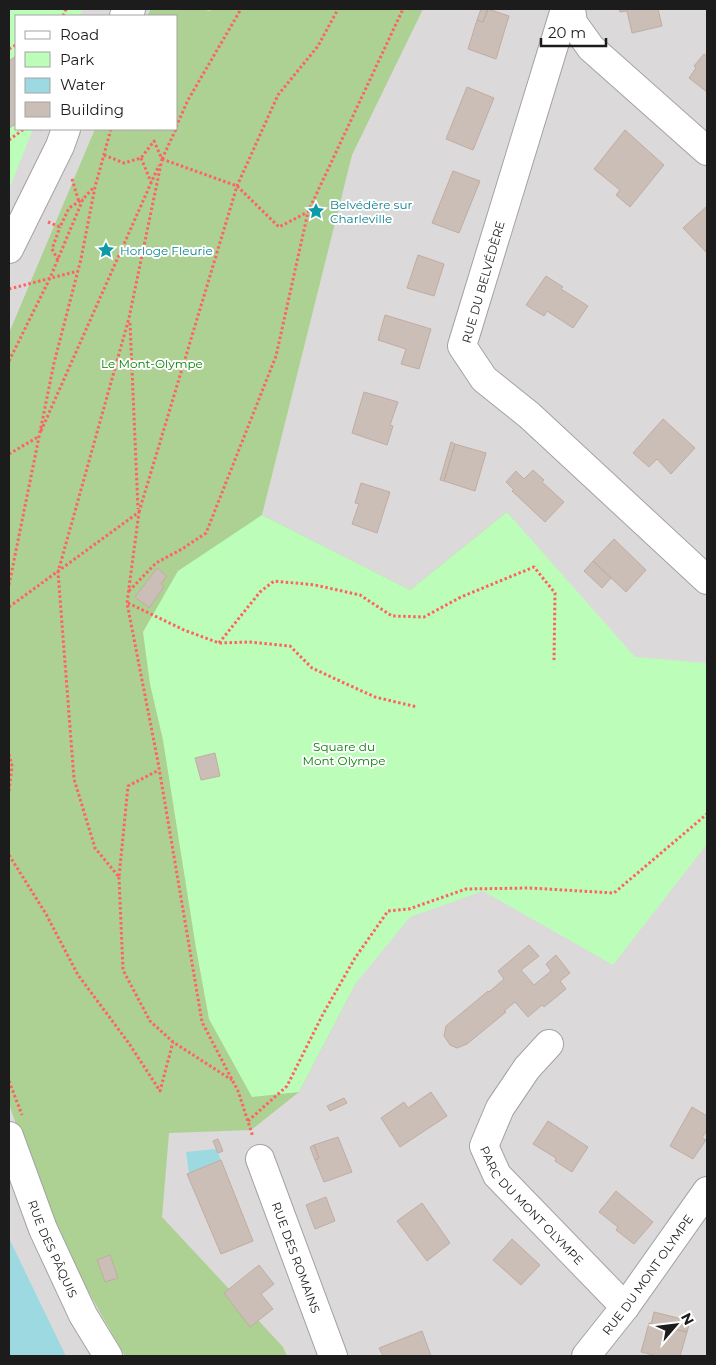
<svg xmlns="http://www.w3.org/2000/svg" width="716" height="1365" viewBox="0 0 716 1365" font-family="Montserrat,sans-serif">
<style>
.residential{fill:#dbd9d9;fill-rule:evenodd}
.forest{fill:#acd192}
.park{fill:#bcfeb9}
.water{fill:#9dd9e0}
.building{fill:#cbbeb7;stroke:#c1aca2}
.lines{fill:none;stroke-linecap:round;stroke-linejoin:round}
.minor-casing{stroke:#a3a3a3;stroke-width:30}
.path{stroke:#ff6264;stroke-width:3;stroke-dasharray:2.5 2.5;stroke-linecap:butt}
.minor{stroke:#fff;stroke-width:28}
.labels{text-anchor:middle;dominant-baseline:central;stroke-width:4;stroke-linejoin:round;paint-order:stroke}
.culture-label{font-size:12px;fill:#0d838f;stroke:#fff;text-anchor:start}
.street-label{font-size:12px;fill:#1c1c1c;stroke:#fff}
.park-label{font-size:12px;fill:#078203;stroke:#fff}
</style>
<rect width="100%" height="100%" fill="#efe9e1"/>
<path class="residential" d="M9 9H707V1356H66L9 1238ZM16 16H176V129H16Z"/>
<path class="forest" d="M151 9H201L210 11 212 9H423L352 155 262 515 410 590 507 512 570 587 431 664 356 983 299 1092 251 1130 169 1133 162 1217 283 1347 287 1356H125L53 1230 9 1104V333L95 129H176V16H147Z"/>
<path class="park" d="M9 9H83L79 16H16V129H33L10 187H9Z
M507 512 635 657 707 663V844L613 965 483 891 410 917 356 983 299 1092 252 1097 209 1019 196 948 163 740 150 684 143 632 178 571 262 515 410 590Z"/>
<path class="water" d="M216 1149 221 1160 189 1173 186 1152Z
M9 1238 66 1356H9Z"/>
<path class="building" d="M481 9H488L483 22 477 20Z
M488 9 509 16 496 59 468 49 477 20 483 22Z
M619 9H658L662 26 632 33 627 11 620 12Z
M704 54 707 56V92L689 78 696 68 694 66Z
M16 56V124L9 128V61Z
M467 87 494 98 473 150 446 139Z
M625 130 664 165 630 207 616 195 620 190 594 169Z
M453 171 480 181 459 233 432 223Z
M707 206V253L683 228Z
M418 255 444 264 434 296 407 288Z
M546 276 563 287 561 289 588 306 573 328 547 311 544 316 526 305Z
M385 315 431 329 419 369 401 364 406 349 378 340Z
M364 392 398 402 390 425 393 426 387 445 352 433Z
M663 419 695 448 671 474 657 459 649 467 633 453Z
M451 442 455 444 444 481 440 480Z
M455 444 486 453 475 491 444 481Z
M533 470 544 480 542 482 564 502 545 522 512 491 514 490 506 482 516 471 524 479Z
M361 483 390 492 377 533 352 524 359 504 355 503Z
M614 539 646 570 626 592 593 561Z
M593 561 611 578 602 588 584 571Z
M157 568 167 576 161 584 164 587 149 608 135 597Z
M215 753 220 776 201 780 195 758Z
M529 945 539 956 521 970 534 985 551 971 546 964 556 955 570 973 560 981 566 989 544 1007 542 1005 528 1017 515 1002 504 1011 506 1012 467 1044 457 1048 450 1045 444 1036 446 1026 488 991 489 992 504 979 498 971Z
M431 1092 447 1116 400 1147 381 1118 404 1102 408 1108Z
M344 1098 347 1103 330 1111 327 1106Z
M692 1107 707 1116V1130L702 1138 706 1140 693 1159 670 1146Z
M548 1121 588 1147 572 1172 555 1161 556 1158 533 1144Z
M338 1137 352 1172 324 1182 315 1160 319 1158 314 1145Z
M218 1139 223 1151 218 1153 213 1141Z
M314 1145 319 1158 315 1160 310 1147Z
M221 1160 253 1241 221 1254 187 1174Z
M616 1191 653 1222 634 1244 616 1230 618 1227 599 1212Z
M326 1197 335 1221 315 1229 306 1205Z
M422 1203 450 1243 427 1261 397 1221Z
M512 1239 540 1265 521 1285 493 1260Z
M110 1255 118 1278 105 1282 97 1260Z
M259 1265 274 1284 261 1294 273 1309 250 1327 224 1293Z
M654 1312 690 1321 687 1332 651 1324Z
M649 1323 687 1332 680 1356H657L641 1352Z
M422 1331 431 1356H383L379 1348Z"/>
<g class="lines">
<g class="minor-casing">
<g id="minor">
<path d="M565 9 462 346 484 379 529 415 707 580"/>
<path d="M571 9 573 23 591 48 707 151"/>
<path d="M124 16 131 9"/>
<path d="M9 249 60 146 66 129"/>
<path id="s1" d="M549 1044 527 1068 500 1108 484 1146 497 1175 625 1307"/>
<path id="s2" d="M9 1136 43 1229 83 1315 108 1356"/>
<path id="s3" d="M260 1159 333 1356"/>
<path id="s4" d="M586 1356 625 1307 707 1191"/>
</g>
</g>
<path class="path" d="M63 16 66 9
M9 49 16 45
M176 127 188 100 241 9
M9 140 24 129
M104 155 124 163 141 158 154 141 162 159 129 318 58 572 74 779 95 848 119 877 128 786 159 770
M141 158 151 182
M162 159 176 129
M162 159 237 186 279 227 308 212
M72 179 79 202
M48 222 60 227 69 208 83 199
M58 260 52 249 60 227
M9 289 78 271
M130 323 138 509
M9 361 50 278 83 199 94 187
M41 431 159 165
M9 454 38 437
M139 512 237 186 278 95 318 46 338 9
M9 585 54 363 81 259 95 187 111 129
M129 591 156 563 182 549 206 533 276 356 308 212 403 9
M128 603 184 630 219 643 250 642 290 646 312 668 342 682 375 697 417 707
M9 607 139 512 127 603 158 762 202 1022 238 1091 253 1137
M219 643 260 592 274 581 315 585 360 595 392 616 424 617 461 597 534 567 555 593 554 660
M9 754 12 766 9 791
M9 855 46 914 78 975 128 1042 160 1091 173 1042
M119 877 123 970 150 1021 173 1042 232 1080
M9 1081 22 1115
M248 1121 287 1086 323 1014 355 958 388 911 409 909 466 889 530 888 614 893 707 814"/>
<use href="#minor" class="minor"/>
</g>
<defs>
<g id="sight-bare" transform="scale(1.35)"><path d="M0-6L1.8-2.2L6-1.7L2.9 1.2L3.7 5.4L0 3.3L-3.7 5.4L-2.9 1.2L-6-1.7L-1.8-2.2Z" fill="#0f9aa8" stroke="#fff" stroke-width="2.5" paint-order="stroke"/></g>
</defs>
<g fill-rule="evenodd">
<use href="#sight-bare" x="316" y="211"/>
<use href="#sight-bare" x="106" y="250"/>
</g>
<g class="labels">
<g class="culture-label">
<text x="330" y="204">Belvédère sur<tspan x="330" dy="14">Charleville</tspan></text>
<text x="120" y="250">Horloge Fleurie</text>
</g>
<g class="street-label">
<text transform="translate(483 282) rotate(-74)">RUE DU BELVÉDÈRE</text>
<text stroke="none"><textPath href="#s1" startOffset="199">PARC DU MONT OLYMPE</textPath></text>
<text stroke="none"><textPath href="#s2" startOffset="121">RUE DES PÂQUIS</textPath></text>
<text stroke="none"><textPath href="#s3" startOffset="105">RUE DES ROMAINS</textPath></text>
<text stroke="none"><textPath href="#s4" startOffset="102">RUE DU MONT OLYMPE</textPath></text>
</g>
<g class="park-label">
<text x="152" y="363">Le Mont-Olympe</text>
<text x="344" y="746">Square du<tspan x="344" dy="14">Mont Olympe</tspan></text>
</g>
</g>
<rect width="716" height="1365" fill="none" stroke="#1c1c1c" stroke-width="20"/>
<rect x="15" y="15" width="162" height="115" fill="#ffffff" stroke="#a4a4a4"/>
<rect x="25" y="31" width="25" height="8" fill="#ffffff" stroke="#a4a4a4"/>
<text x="60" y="40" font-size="15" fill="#1c1c1c">Road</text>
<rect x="25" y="52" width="25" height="15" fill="#bcfeb9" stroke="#a4a4a4"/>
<text x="60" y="65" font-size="15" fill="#1c1c1c">Park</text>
<rect x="25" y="78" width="25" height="15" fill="#9dd9e0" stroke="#a4a4a4"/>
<text x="60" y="90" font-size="15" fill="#1c1c1c">Water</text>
<rect x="25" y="102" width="25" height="15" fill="#cbbeb7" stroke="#a4a4a4"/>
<text x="60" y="115" font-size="15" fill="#1c1c1c">Building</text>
<g transform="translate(676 1325) rotate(62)" stroke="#ffffff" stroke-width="4" paint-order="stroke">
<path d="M0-4L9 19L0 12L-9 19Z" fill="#1c1c1c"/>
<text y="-8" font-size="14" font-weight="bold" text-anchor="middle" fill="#1c1c1c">N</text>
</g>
<path d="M541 38v8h65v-8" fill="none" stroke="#1c1c1c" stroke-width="2.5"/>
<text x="548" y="38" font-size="15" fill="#1c1c1c" stroke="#ffffff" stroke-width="4" paint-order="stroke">20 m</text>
</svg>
